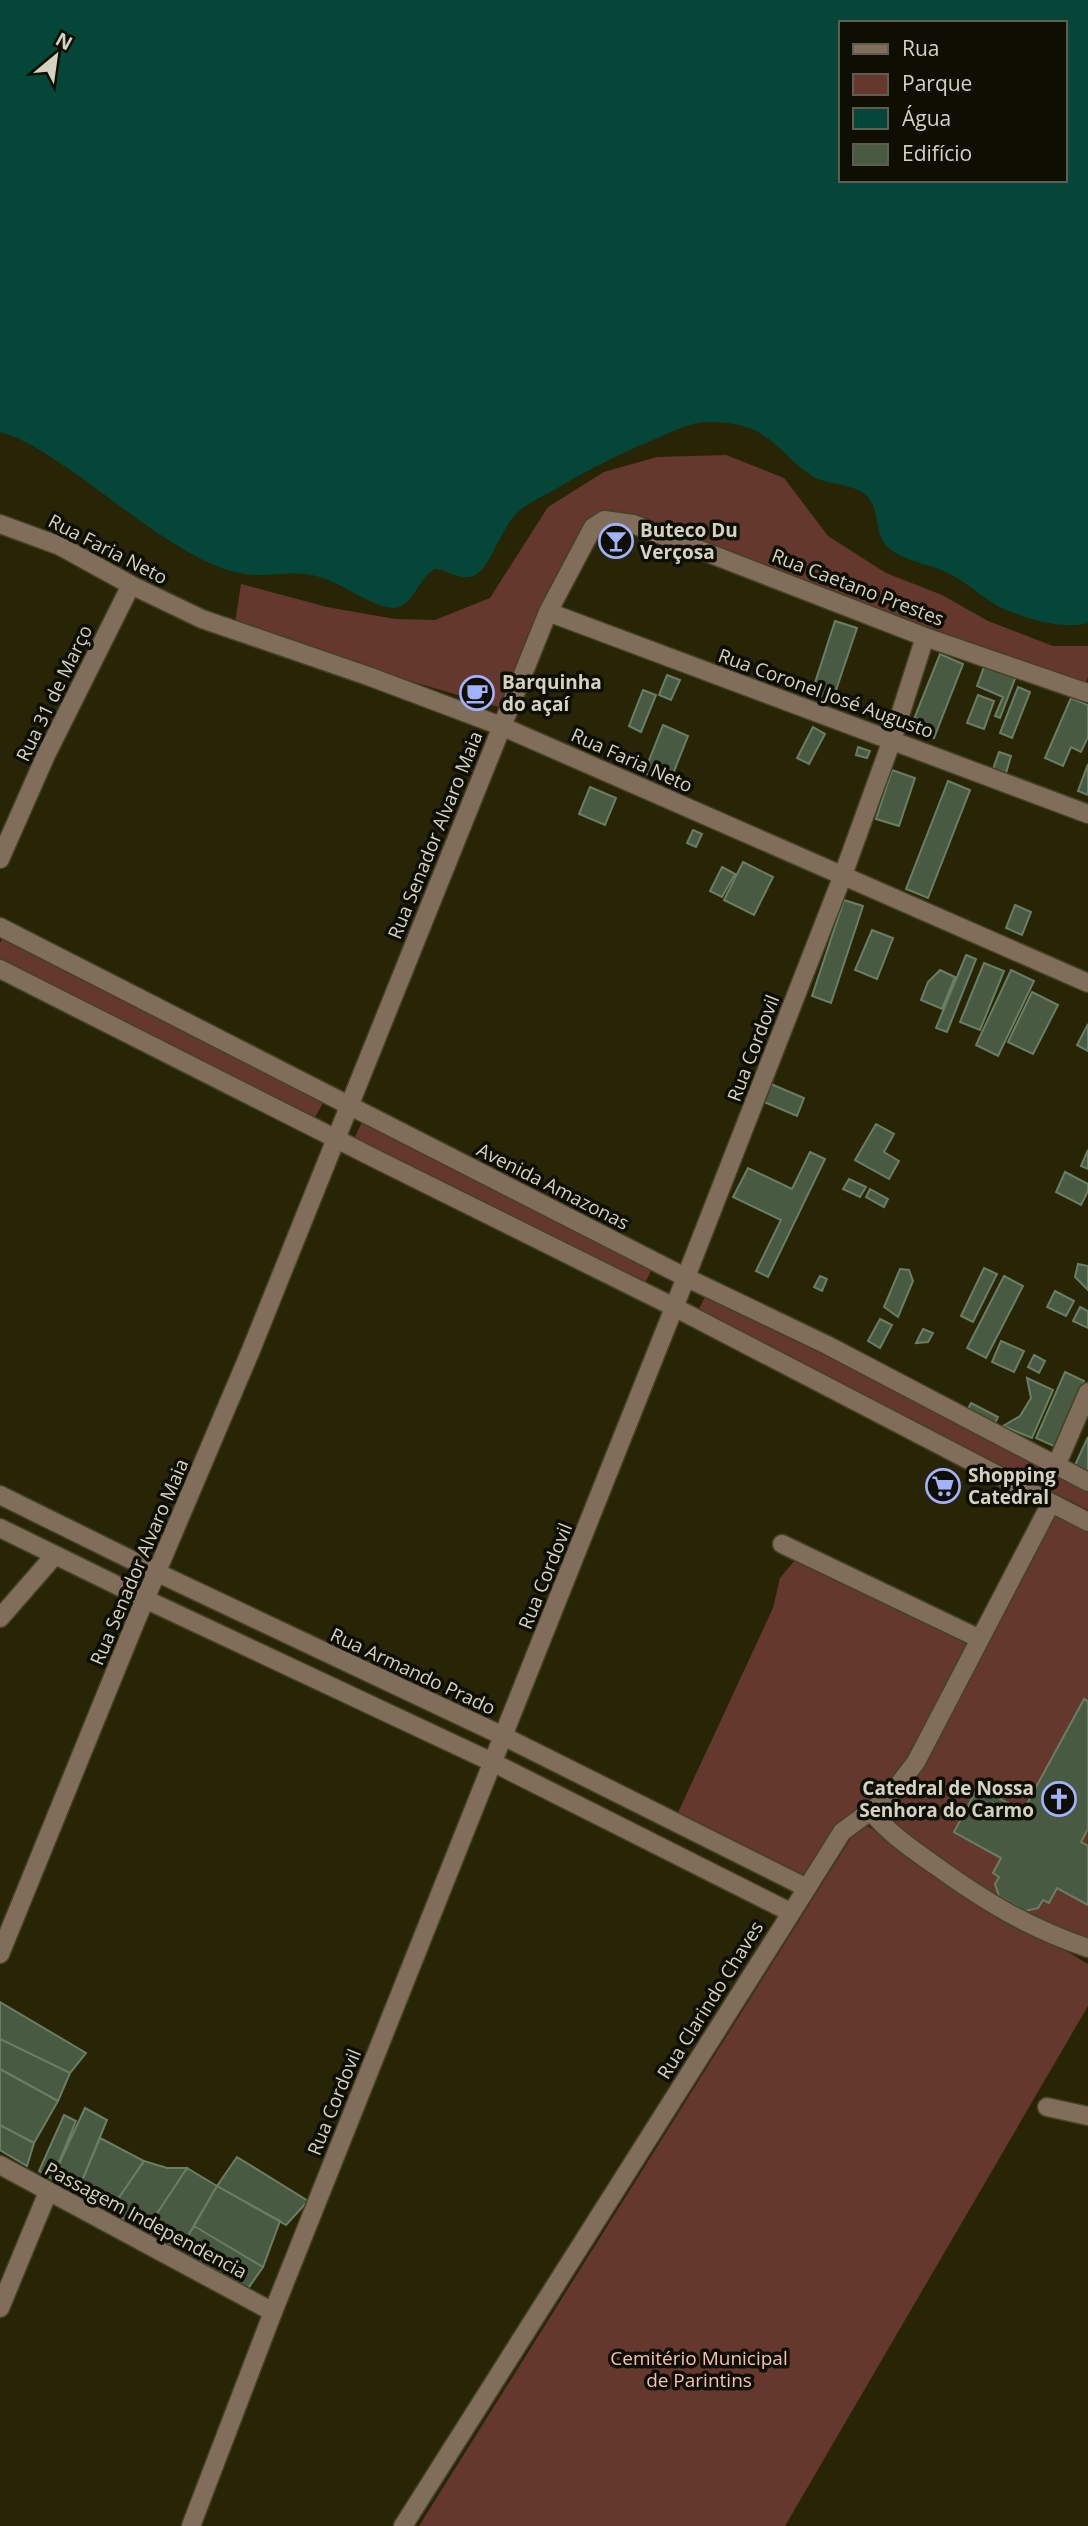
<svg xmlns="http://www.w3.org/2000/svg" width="1088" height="2526" viewBox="0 0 1088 2526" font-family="'Open Sans',sans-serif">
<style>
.green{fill:#65382d}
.water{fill:#044637;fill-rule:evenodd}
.building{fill:#485b42;stroke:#6a7e63;stroke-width:2}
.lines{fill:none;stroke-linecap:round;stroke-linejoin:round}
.minor-casing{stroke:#444124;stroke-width:21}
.minor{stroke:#806e5a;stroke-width:18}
.labels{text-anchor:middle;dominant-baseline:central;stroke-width:7;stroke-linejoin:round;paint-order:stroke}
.poi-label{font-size:19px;font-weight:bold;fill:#d4d3c2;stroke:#0f0e03;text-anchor:start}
.street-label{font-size:19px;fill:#d4d3c2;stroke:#0f0e03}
.park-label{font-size:19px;fill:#f7c0b1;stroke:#0f0e03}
</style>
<rect width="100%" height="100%" fill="#282506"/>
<path class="green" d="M726 455 784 478 828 536 886 573 942 595 988 621 1053 646H1088V677L1085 685 1030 669 625 517 594 530 502 708 234 629 241 584 327 607 395 619 435 620 490 598 548 507 604 472 657 457Z
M2 939 323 1103 314 1119 0 961V943Z
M362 1122 652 1269 644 1285 354 1139Z
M706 1295 1088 1489V1510L698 1311Z
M1048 1500 1088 1520V1946L1036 1928 870 1809 807 1883 675 1819 773 1608 780 1578 801 1553 977 1638Z
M861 1822 1032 1931 1088 1964V2006L785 2526H419Z"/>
<path class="water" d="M0 0H1088V623C1063 631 1019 617 996 605 981 596 968 584 952 575 932 564 908 563 890 549 873 536 881 512 868 497 855 483 830 486 814 477 790 464 774 435 746 427 729 422 707 420 689 425 679 428 669 433 660 437 623 452 589 469 556 489 544 496 530 502 519 511 502 525 490 569 475 575 461 582 448 570 435 569 419 577 415 601 399 607 385 614 343 585 326 579 302 571 288 574 263 575 241 576 217 568 197 557 147 530 104 492 57 461 40 450 20 437 0 432ZM841 23H1065V180H841Z"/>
<path class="building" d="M835 621 857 628 832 702 811 695Z
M940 654 963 664 934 738 910 729Z
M985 664 1016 676 1000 718 995 716 1003 697 977 686Z
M667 675 680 680 671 700 659 695Z
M1018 687 1030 692 1012 738 1000 733Z
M643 690 656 695 641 732 629 726Z
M978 695 994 701 984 729 967 723Z
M1071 698 1088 705V737L1081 752 1071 747 1063 766 1045 758Z
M663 725 688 736 669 784 644 773Z
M813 727 825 734 809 764 797 758Z
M858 747 870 751 867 758 856 755Z
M999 752 1011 756 1006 773 993 769Z
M1088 764V795L1078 791Z
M892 770 915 778 899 826 876 819Z
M948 781 970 790 928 898 906 889Z
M590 787 616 798 605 825 579 814Z
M693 830 702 834 696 847 687 843Z
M743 862 773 877 754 915 724 900Z
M722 867 735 874 722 897 710 891Z
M844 900 863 906 831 1003 812 996Z
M1015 905 1031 912 1022 935 1006 928Z
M872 930 893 938 877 979 855 970Z
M966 955 976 959 947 1032 936 1028Z
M984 963 1004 971 980 1030 960 1022Z
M940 970 955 977 942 1009 921 1000 928 982Z
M1011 970 1034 981 998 1056 976 1045Z
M1032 992 1058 1005 1033 1054 1008 1042Z
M1088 1024V1051L1077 1045Z
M771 1084 804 1098 797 1116 764 1102Z
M876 1124 894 1134 884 1152 899 1161 889 1179 855 1160Z
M1088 1150V1169L1081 1166Z
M810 1152 825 1159 768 1277 756 1271 781 1220 733 1197 748 1168 792 1189Z
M1065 1172 1088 1184V1191L1081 1205 1056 1192Z
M849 1179 866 1187 860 1197 843 1189Z
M870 1189 888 1199 884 1207 866 1197Z
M1078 1264 1088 1266V1290L1075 1277Z
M984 1268 997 1274 973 1322 961 1316Z
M900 1269 909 1270 913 1281 898 1317 884 1307Z
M820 1276 827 1279 822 1291 814 1287Z
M1004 1276 1023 1286 986 1358 967 1348Z
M1055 1291 1074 1301 1066 1316 1047 1307Z
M1080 1307 1088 1311V1328L1073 1321Z
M880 1319 892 1325 880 1348 868 1341Z
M923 1329 933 1333 928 1342 916 1343Z
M1001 1341 1024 1351 1014 1372 992 1362Z
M1034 1355 1045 1361 1039 1373 1028 1367Z
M1065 1372 1084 1381 1056 1447 1036 1438Z
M1027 1378 1053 1390 1032 1438 1003 1426 1020 1416 1031 1398Z
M971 1403 998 1417 995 1423 968 1409Z
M1088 1437V1471L1075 1465Z
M1084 1699 1088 1701V1829L1081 1842 1088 1846V1905L1057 1888 1049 1903 1043 1900 1038 1908 1025 1911 999 1896 995 1884 999 1877 993 1873 1001 1858 954 1832 978 1787 1023 1811Z
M0 2002 86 2053 70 2073 0 2039Z
M0 2039 70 2073 58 2101 0 2069Z
M0 2069 58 2101 34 2143 0 2125Z
M85 2108 107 2120 79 2188 52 2179Z
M64 2115 76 2121 52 2179 39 2171Z
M0 2125 34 2143 27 2166 0 2150Z
M100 2138 144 2161 109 2212 79 2188Z
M237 2157 308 2201 286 2225 217 2186Z
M144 2161 167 2168H187L146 2230 109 2212Z
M187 2168 217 2186 179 2251 146 2230Z
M217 2186 280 2221 263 2267 194 2226Z
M194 2226 263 2267 247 2290 179 2251Z"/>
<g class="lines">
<g class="minor-casing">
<path id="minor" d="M0 524 60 546 131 585 202 619 368 676 501 726 1088 983
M548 612 1088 814
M0 859 46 755 131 585
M0 927 685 1277 827 1345 1088 1482
M0 969 376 1159 674 1307 1088 1522
M1056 1466 1088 1392
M0 1495 158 1573 503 1736 807 1888
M0 1528 147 1600 492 1762 790 1912
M782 1544 980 1639
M0 1618 55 1555
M870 1810C888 1833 912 1849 936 1866 986 1902 1029 1928 1088 1948
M0 1954 135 1623 251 1350 548 612 593 527 604 520 633 524 925 637 1088 693
M1047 2107 1088 2116
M0 2165 273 2312
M0 2308 48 2192
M191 2526 273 2312 668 1323 843 875 892 740 925 637
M403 2526 807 1888 842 1832 889 1797 916 1762 1051 1503"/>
</g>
<use href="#minor" class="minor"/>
</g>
<defs>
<g id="bar-ring" transform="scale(1.75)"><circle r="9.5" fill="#0f0e03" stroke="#a3b2fd" stroke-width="1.5"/><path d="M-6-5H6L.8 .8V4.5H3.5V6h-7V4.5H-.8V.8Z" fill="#a3b2fd"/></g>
<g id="cafe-ring" transform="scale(1.75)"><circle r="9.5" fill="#0f0e03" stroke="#a3b2fd" stroke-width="1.5"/><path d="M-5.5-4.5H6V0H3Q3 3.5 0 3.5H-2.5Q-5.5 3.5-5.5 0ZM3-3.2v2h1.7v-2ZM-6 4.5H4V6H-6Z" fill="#a3b2fd"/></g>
<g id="supermarket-ring" transform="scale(1.75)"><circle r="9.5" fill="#0f0e03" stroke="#a3b2fd" stroke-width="1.5"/><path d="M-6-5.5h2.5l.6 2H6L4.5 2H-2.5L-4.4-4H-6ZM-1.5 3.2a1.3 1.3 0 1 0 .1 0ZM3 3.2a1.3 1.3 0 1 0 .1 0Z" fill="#a3b2fd"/></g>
<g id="church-ring" transform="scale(1.75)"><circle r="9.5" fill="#0f0e03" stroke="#a3b2fd" stroke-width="1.5"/><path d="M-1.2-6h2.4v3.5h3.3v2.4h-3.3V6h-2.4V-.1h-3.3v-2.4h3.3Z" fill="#a3b2fd"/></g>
</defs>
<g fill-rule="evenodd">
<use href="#bar-ring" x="616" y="541"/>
<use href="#cafe-ring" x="477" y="693"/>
<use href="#supermarket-ring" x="943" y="1486"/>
<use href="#church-ring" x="1059" y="1799"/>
</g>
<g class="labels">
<g class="poi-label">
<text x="640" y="530">Buteco Du<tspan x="640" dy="22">Verçosa</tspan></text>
<text x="502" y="682">Barquinha<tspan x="502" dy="22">do açaí</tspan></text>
<text x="968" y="1475">Shopping<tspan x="968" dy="22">Catedral</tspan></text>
<text x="1034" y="1788" text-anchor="end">Catedral de Nossa<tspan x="1034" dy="22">Senhora do Carmo</tspan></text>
</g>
<g class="street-label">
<text transform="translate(108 549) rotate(27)">Rua Faria Neto</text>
<text transform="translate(858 587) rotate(21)">Rua Caetano Prestes</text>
<text transform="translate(54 693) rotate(-64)">Rua 31 de Março</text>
<text transform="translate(826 693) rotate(20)">Rua Coronel José Augusto</text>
<text transform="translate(632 760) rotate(24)">Rua Faria Neto</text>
<text transform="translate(435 835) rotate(-68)">Rua Senador Alvaro Maia</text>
<text transform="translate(753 1048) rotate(-69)">Rua Cordovil</text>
<text transform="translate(553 1186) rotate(27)">Avenida Amazonas</text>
<text transform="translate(139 1562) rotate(-67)">Rua Senador Alvaro Maia</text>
<text transform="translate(545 1576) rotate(-68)">Rua Cordovil</text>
<text transform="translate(413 1671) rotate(25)">Rua Armando Prado</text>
<text transform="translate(710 2000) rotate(-58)">Rua Clarindo Chaves</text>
<text transform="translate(334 2102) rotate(-68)">Rua Cordovil</text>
<text transform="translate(146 2220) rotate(28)">Passagem Independencia</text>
</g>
<g class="park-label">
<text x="699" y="2358">Cemitério Municipal<tspan x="699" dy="22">de Parintins</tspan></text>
</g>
</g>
<rect x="839" y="21" width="228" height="161" fill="#0f0e03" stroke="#5e5d4f" stroke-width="2"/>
<rect x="853" y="44" width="35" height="10" fill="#806e5a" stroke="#5e5d4f" stroke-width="2"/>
<text x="902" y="56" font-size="21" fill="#d4d3c2">Rua</text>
<rect x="853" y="74" width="35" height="21" fill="#65382d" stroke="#5e5d4f" stroke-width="2"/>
<text x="902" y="91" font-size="21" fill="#d4d3c2">Parque</text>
<rect x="853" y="108" width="35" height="21" fill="#044637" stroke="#5e5d4f" stroke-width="2"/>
<text x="902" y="126" font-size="21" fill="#d4d3c2">Água</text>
<rect x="853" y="144" width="35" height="21" fill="#485b42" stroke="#5e5d4f" stroke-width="2"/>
<text x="902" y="161" font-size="21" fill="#d4d3c2">Edifício</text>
<g transform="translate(56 56) rotate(29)" stroke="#0f0e03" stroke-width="5" paint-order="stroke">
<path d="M0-5L12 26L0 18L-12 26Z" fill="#d4d3c2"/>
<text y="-10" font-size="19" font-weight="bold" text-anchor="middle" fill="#d4d3c2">N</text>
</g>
</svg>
